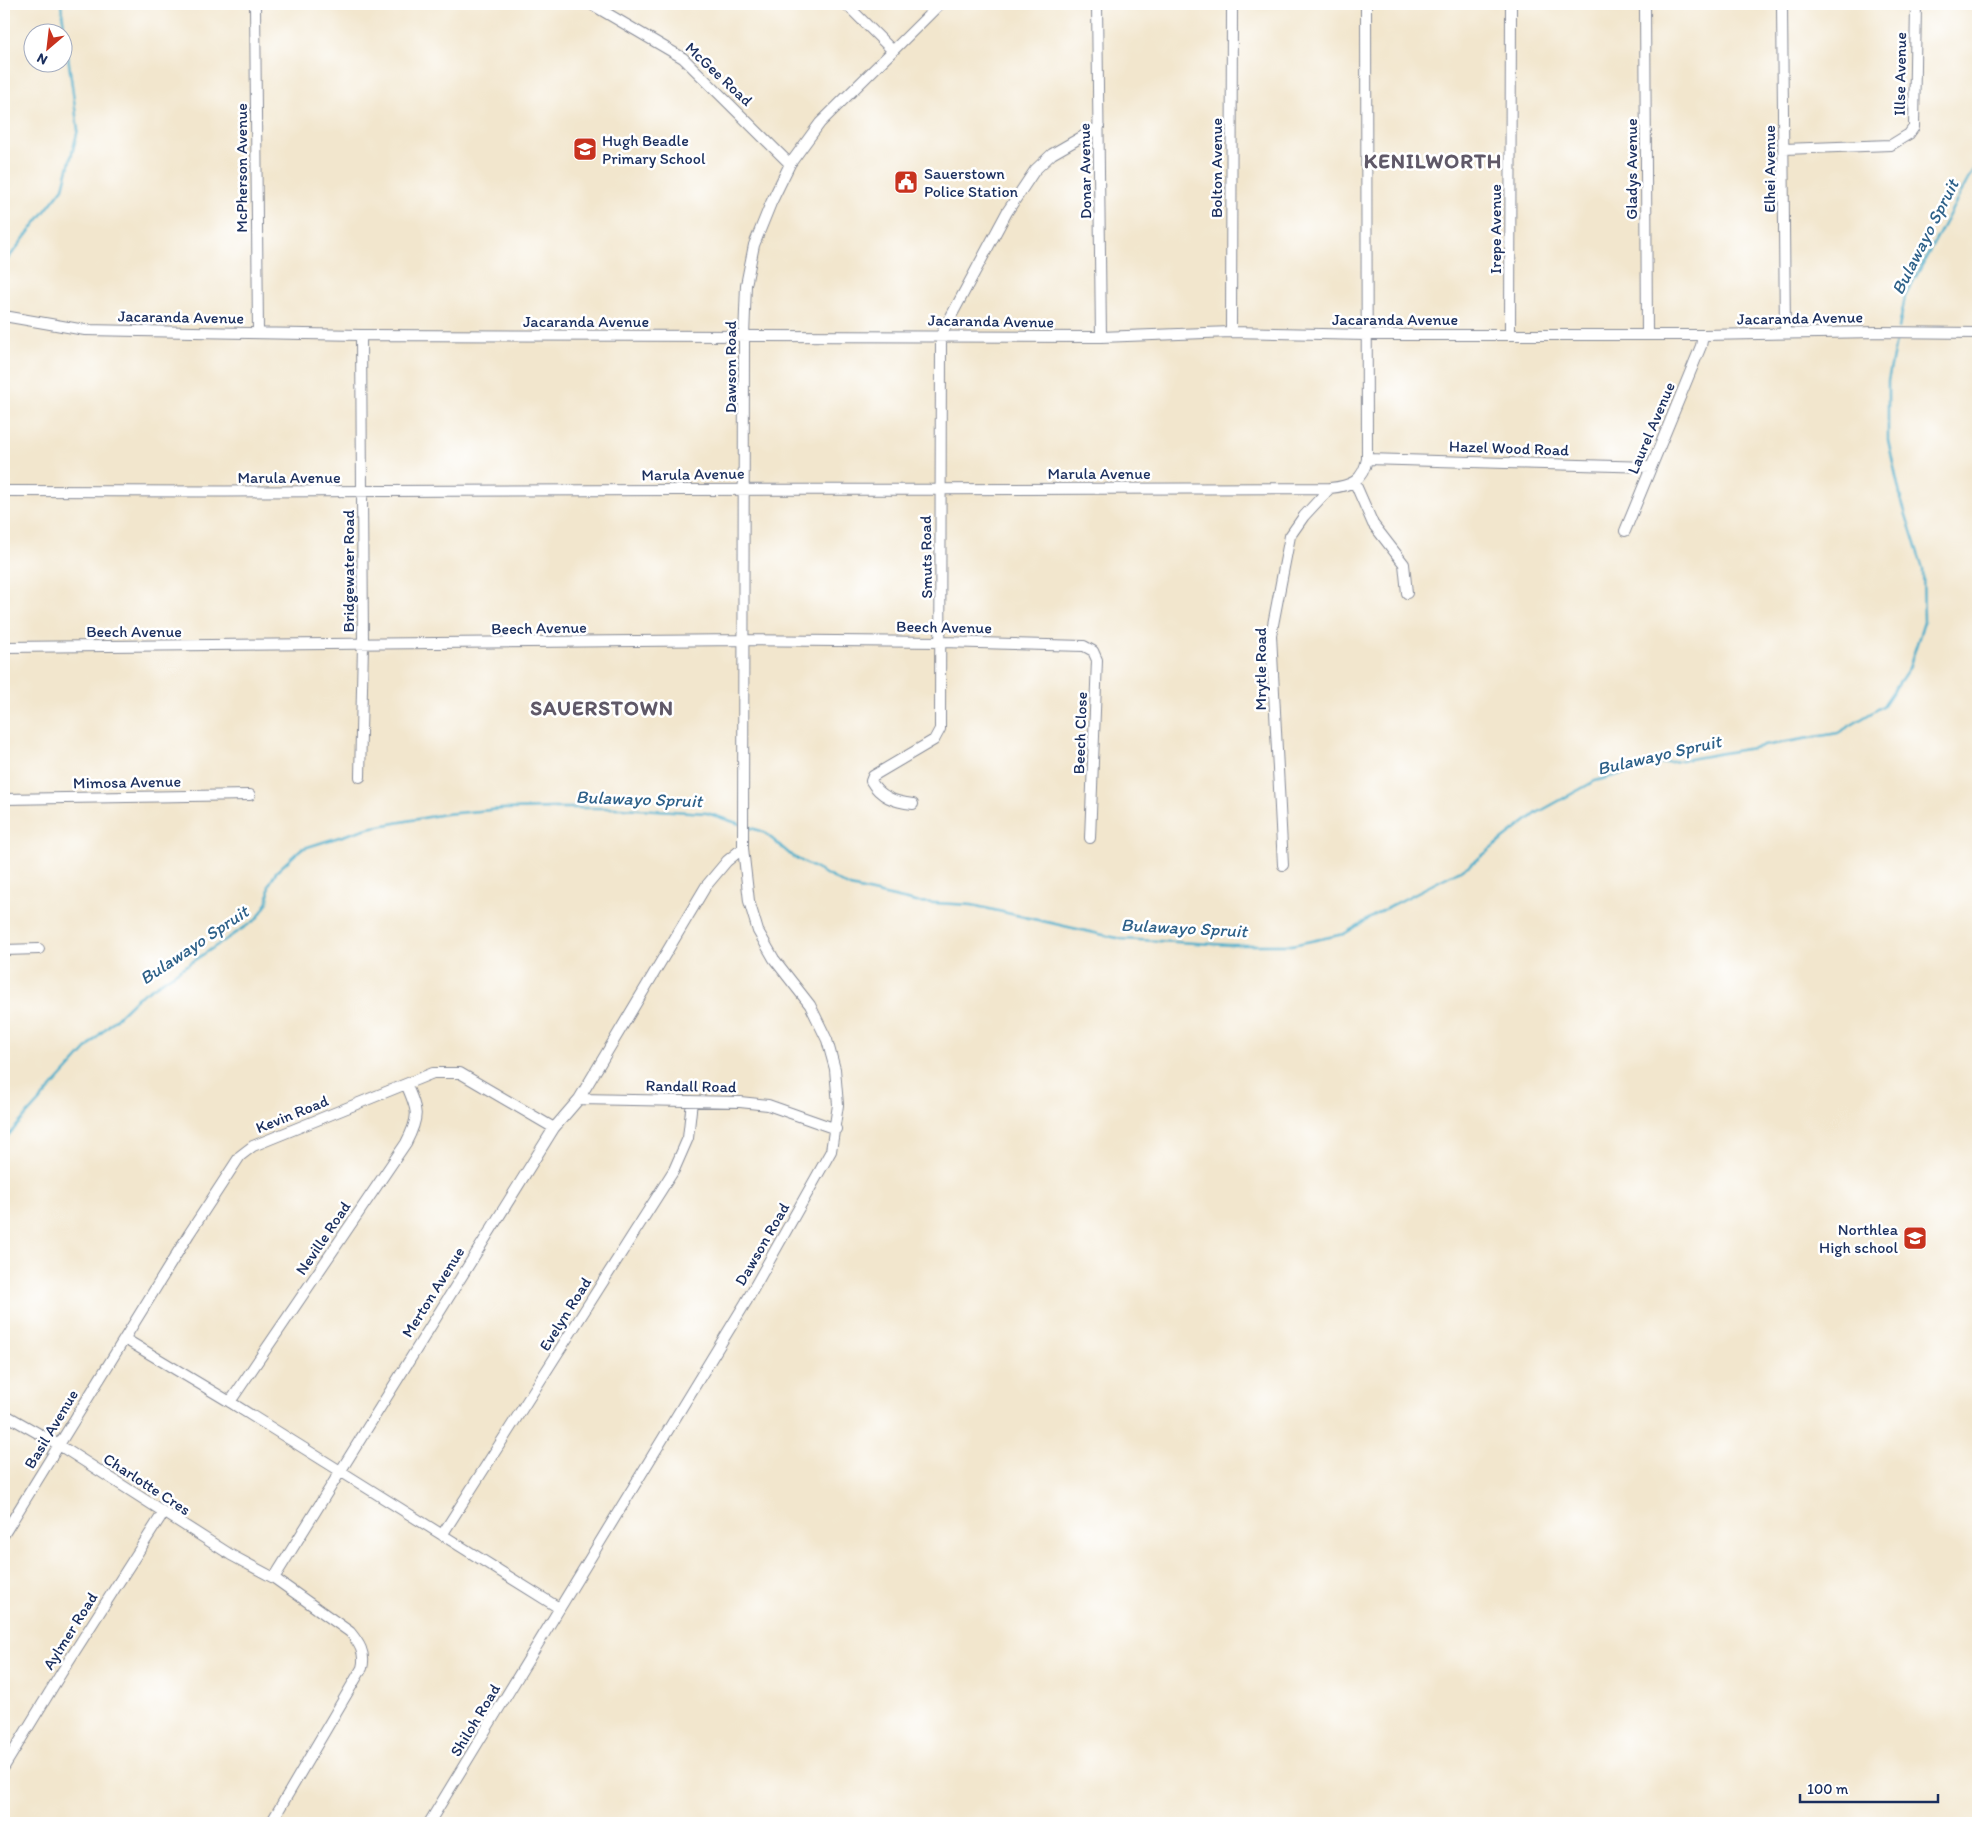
<svg xmlns="http://www.w3.org/2000/svg" width="1982" height="1827" viewBox="0 0 1982 1827" font-family="Itim,sans-serif">
<style>
.lines{fill:none;stroke-linecap:round;stroke-linejoin:round}
.stream{stroke:#4badca;stroke-width:2.5}
.minor-casing{stroke:#868a96;stroke-width:12}
.minor{stroke:#fff;stroke-width:10}
.labels{text-anchor:middle;dominant-baseline:central;stroke-width:5;stroke-linejoin:round;paint-order:stroke}
.street-label{font-size:16px;fill:#1b2f5e;stroke:#fff}
.poi-label{font-size:16px;fill:#1b2f5e;stroke:#fff;text-anchor:start}
.water-label{font-size:18px;font-style:italic;fill:#2e6189;stroke:#fff}
.district-label{font-size:21px;font-weight:bold;letter-spacing:1px;fill:#605968;stroke:#fff}
</style>
<rect width="100%" height="100%" fill="#fff"/>
<filter id="ink" filterUnits="userSpaceOnUse"><feTurbulence type="fractalNoise" baseFrequency=".02" numOctaves="2"/><feDisplacementMap in="SourceGraphic" scale="10" xChannelSelector="R" yChannelSelector="G"/><feConvolveMatrix kernelMatrix="1 2 1 2 8 2 1 2 1" color-interpolation-filters="sRGB"/></filter>
<filter id="wash" filterUnits="userSpaceOnUse"><feTurbulence type="fractalNoise" baseFrequency=".0096" numOctaves="4" result="noise"/><feDisplacementMap in="SourceGraphic" scale="20" xChannelSelector="R" yChannelSelector="G"/><feGaussianBlur stdDeviation="1.12" result="paint"/><feColorMatrix in="noise" values="0 0 0 0 0 0 0 0 0 0 0 0 0 0 0 0 0 1.4 0 .05"/><feComposite in="paint" operator="in"/></filter>
<g filter="url(#wash)">
<rect width="100%" height="100%" fill="#f2e6cd"/>
<g class="lines">
<path class="stream" d="M4 264 63 188 78 130 61 4
M1899 328 1905 297 1978 161
M745 826 764 832 792 856 850 887 916 902 972 905 1121 939 1232 945H1292L1344 934 1383 910 1470 865 1537 813 1595 781 1660 764 1838 733 1883 706 1909 668 1924 622 1923 569 1901 499 1888 440V381L1897 336
M4 1140 100 1034 137 998 257 919 268 902 269 885 276 872 301 849 368 828 445 814 502 809 556 808H621L707 813 740 824"/>
</g>
</g>
<g filter="url(#ink)">
<g class="lines">
<g class="minor-casing">
<path id="minor" d="M255 4 258 332
M591 4 683 58 790 164
M846 4 892 50
M1097 4 1101 337
M1645 4 1647 334
M1782 4 1785 333
M1784 149 1891 145 1909 134 1914 127 1916 4
M4 316 85 330 361 335 1101 337 1231 332 1366 335H1703L1879 332 1978 333
M1231 332 1232 4
M1510 334 1511 4
M1367 459 1650 467
M1355 483 1373 524 1404 564 1407 593
M4 491C446 493 888 488 1330 488 1351 486 1363 481 1367 459L1366 4
M1625 531 1701 346 1703 335
M4 647 743 640 942 642 1084 646 1093 651 1097 660 1090 838
M360 777 363 645 361 335
M4 799 250 795
M913 804C895 802 880 797 871 781L873 776 934 740 940 729 941 335 1007 212 1035 170 1052 154 1099 127
M1283 865 1271 635 1290 536 1304 516 1330 488
M4 950 39 949
M579 1099 706 886 727 861 743 848
M125 1339 230 1402 559 1608
M230 1402 406 1143C420 1116 418 1111 406 1084
M4 1414 59 1445 231 1555 274 1578 350 1632C359 1643 366 1653 362 1668L271 1823
M4 1534 189 1234 240 1156 253 1146 433 1073H460L554 1128
M442 1535 674 1170 688 1138 692 1101
M274 1578 554 1128 579 1099 740 1102 768 1105 836 1129
M4 1767 68 1662 163 1513
M429 1823 746 1302 831 1151 838 1105 835 1069 827 1040 810 1005 774 959 758 931 749 901 743 848 744 337 746 285 754 245 771 203 790 164 820 123 940 4"/>
</g>
<use href="#minor" class="minor"/>
</g>
</g>
<defs>
<g id="school-square" transform="scale(1.25)"><rect x="-9" y="-9" width="18" height="18" rx="4" fill="#c8321e" stroke="#fff"/><path d="M0-5L7-2L0 1L-7-2ZM-4 1L0 2.5L4 1V4Q0 6-4 4Z" fill="#fff"/></g>
<g id="civic-square" transform="scale(1.25)"><rect x="-9" y="-9" width="18" height="18" rx="4" fill="#c8321e" stroke="#fff"/><path d="M-.6-6.5H3V-4.5H.6V-3L4-1V1h2V6H-6V1h2V-1L-.6-3ZM-1.2 2.5V6h2.4V2.5Z" fill="#fff"/></g>
</defs>
<g fill-rule="evenodd">
<use href="#school-square" x="585" y="149"/>
<use href="#civic-square" x="906" y="182"/>
<use href="#school-square" x="1915" y="1238"/>
</g>
<g class="labels">
<g class="street-label">
<text transform="translate(719 74) rotate(43)">McGee Road</text>
<text transform="translate(1900 74) rotate(-89)">Illse Avenue</text>
<text transform="translate(241 168) rotate(-90)">McPherson Avenue</text>
<text transform="translate(1216 168) rotate(-90)">Bolton Avenue</text>
<text transform="translate(1631 169) rotate(-90)">Gladys Avenue</text>
<text transform="translate(1769 169) rotate(-90)">Elhei Avenue</text>
<text transform="translate(1085 171) rotate(-91)">Donar Avenue</text>
<text transform="translate(1495 229) rotate(-90)">Irepe Avenue</text>
<text transform="translate(181 317) rotate(1)">Jacaranda Avenue</text>
<text transform="translate(1800 318) rotate(-1)">Jacaranda Avenue</text>
<text x="1395" y="319">Jacaranda Avenue</text>
<text x="586" y="321">Jacaranda Avenue</text>
<text transform="translate(991 321) rotate(1)">Jacaranda Avenue</text>
<text transform="translate(730 367) rotate(-90)">Dawson Road</text>
<text transform="translate(1651 428) rotate(-67)">Laurel Avenue</text>
<text transform="translate(1509 448) rotate(2)">Hazel Wood Road</text>
<text x="1099" y="473">Marula Avenue</text>
<text transform="translate(693 474) rotate(-1)">Marula Avenue</text>
<text x="289" y="477">Marula Avenue</text>
<text transform="translate(926 557) rotate(-91)">Smuts Road</text>
<text transform="translate(348 571) rotate(-90)">Bridgewater Road</text>
<text transform="translate(944 627) rotate(1)">Beech Avenue</text>
<text transform="translate(539 628) rotate(-1)">Beech Avenue</text>
<text x="134" y="631">Beech Avenue</text>
<text transform="translate(1260 669) rotate(-90)">Mrytle Road</text>
<text transform="translate(1080 733) rotate(-88)">Beech Close</text>
<text transform="translate(127 782) rotate(-1)">Mimosa Avenue</text>
<text transform="translate(691 1086) rotate(1)">Randall Road</text>
<text transform="translate(292 1114) rotate(-22)">Kevin Road</text>
<text transform="translate(323 1238) rotate(-56)">Neville Road</text>
<text transform="translate(762 1244) rotate(-60)">Dawson Road</text>
<text transform="translate(433 1292) rotate(-58)">Merton Avenue</text>
<text transform="translate(565 1314) rotate(-58)">Evelyn Road</text>
<text transform="translate(51 1429) rotate(-59)">Basil Avenue</text>
<text transform="translate(147 1484) rotate(33)">Charlotte Cres</text>
<text transform="translate(70 1631) rotate(-58)">Aylmer Road</text>
<text transform="translate(475 1720) rotate(-59)">Shiloh Road</text>
</g>
<g class="poi-label">
<text x="602" y="140">Hugh Beadle<tspan x="602" dy="18">Primary School</tspan></text>
<text x="924" y="173">Sauerstown<tspan x="924" dy="18">Police Station</tspan></text>
<text x="1898" y="1229" text-anchor="end">Northlea<tspan x="1898" dy="18">High school</tspan></text>
</g>
<g class="water-label">
<text transform="translate(1925 237) rotate(-63)">Bulawayo Spruit</text>
<text transform="translate(1659 755) rotate(-13)">Bulawayo Spruit</text>
<text transform="translate(639 799) rotate(2)">Bulawayo Spruit</text>
<text transform="translate(1184 928) rotate(3)">Bulawayo Spruit</text>
<text transform="translate(194 945) rotate(-34)">Bulawayo Spruit</text>
</g>
<g class="district-label">
<text x="1433" y="160">KENILWORTH</text>
<text x="602" y="707">SAUERSTOWN</text>
</g>
</g>
<rect width="1982" height="1827" fill="none" stroke="#fff" stroke-width="20"/>
<g transform="translate(48 48) rotate(208)"><circle r="24" fill="#ffffff" stroke="#a4acbf"/>
<path d="M0-4L9 19L0 12L-9 19Z" fill="#c8321e"/>
<text y="-8" font-size="14" font-weight="bold" text-anchor="middle" fill="#1b2f5e">N</text>
</g>
<path d="M1800 1794v8h138v-8" fill="none" stroke="#1b2f5e" stroke-width="2.5"/>
<text x="1807" y="1794" font-size="15" fill="#1b2f5e" stroke="#ffffff" stroke-width="4" paint-order="stroke">100 m</text>
</svg>
